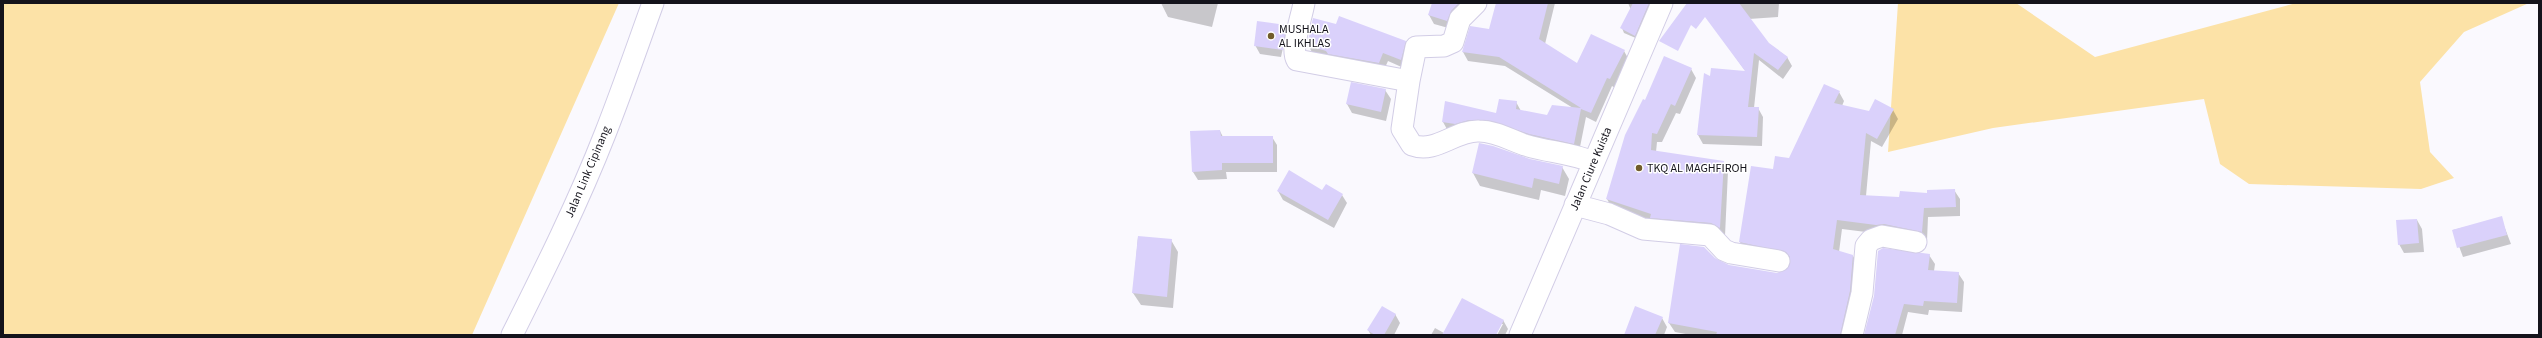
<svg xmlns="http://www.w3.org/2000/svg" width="2542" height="338" viewBox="0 0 2542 338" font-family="'Source Sans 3',sans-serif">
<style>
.green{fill:#fce2a7}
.shadow{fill:#0003}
.building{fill:#dad1fb}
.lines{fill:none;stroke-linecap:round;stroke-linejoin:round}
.street-casing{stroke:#d2cde6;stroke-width:23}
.street{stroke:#fff;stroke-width:21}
.poi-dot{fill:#715c2b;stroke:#fff;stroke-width:1.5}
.labels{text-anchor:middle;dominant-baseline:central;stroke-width:3;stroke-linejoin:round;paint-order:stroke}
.poi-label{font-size:12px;fill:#14131b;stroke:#fff;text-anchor:start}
.street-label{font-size:12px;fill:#14131b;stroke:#fff}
</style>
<rect width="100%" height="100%" fill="#faf9fe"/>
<path class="green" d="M3 3H619L472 335H3Z
M1898 3H2016L2095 57 2296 3H2529L2464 32 2420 82 2430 152 2454 178 2421 189 2249 184 2220 164 2204 99 1993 128 1888 152Z"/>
<path class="shadow" d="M1161 3H1218L1212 27 1168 17Z
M1433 3H1468L1452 29 1434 24 1429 15Z
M1497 3H1555L1545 44 1577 64 1624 51 1629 60 1615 88 1612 86 1596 122 1586 117 1579 152 1448 131 1443 122 1497 114 1516 102 1521 111 1547 116 1573 108 1505 66 1468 61 1463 52 1490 30Z
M1628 3H1653L1638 39 1624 33 1622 28 1631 10Z
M1726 3H1779L1778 17 1749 19 1768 43 1787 57 1792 66 1783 79 1759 60 1754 108H1758L1763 117 1762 146 1703 144 1698 135 1711 78 1746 72 1706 16Z
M1281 26 1286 34 1281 57 1260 54 1255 45Z
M1405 41 1410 50 1406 69 1388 61 1383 72 1313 54 1308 45Z
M1691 69 1696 78 1680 114 1676 113 1662 142H1657L1656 152 1723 162 1728 171 1725 236 1657 226 1612 208 1607 199 1646 101Z
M1352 83 1385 90 1391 99 1386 121 1352 113 1347 104Z
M1839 92 1844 101 1842 106 1869 112 1893 110 1898 119 1882 147 1871 141 1866 196 1900 198 1954 190 1960 199V216L1928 217 1927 241 1890 233 1882 234 1842 229 1839 252 1853 256 1858 265 1847 335H1691L1675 332 1669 323 1715 259 1729 266 1777 274 1789 269 1791 260 1745 251 1740 242 1774 170 1790 159Z
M1220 131 1223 137H1272L1277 145V172H1226L1227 179 1198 180 1193 172Z
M1480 144 1530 160 1562 167 1569 179 1565 196 1541 190 1539 200 1480 186 1473 173Z
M1278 191H1323L1342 195 1347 203 1334 228 1283 200Z
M2501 218 2511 244 2463 257 2453 230Z
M2417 220 2422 229 2424 252 2404 253 2399 244Z
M1138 237 1171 240 1178 252 1173 308 1141 305 1133 293Z
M1929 255 1935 264 1934 271 1958 273 1964 282 1962 312 1929 310 1928 315 1908 312 1902 335H1865Z
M1395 314 1400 323 1394 335H1371L1368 330Z
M1662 318 1667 327 1664 335H1625Z
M1503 320 1508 329 1505 335H1497L1503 324H1501L1495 335H1431L1435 328 1444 333Z"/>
<path class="building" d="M1432 3H1459L1451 11 1447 21 1428 15Z
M1496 3H1548L1539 39 1577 63 1591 34 1625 50 1610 79 1607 78 1591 113 1581 109 1574 144 1529 134 1487 120H1469L1455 124 1442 122 1445 101 1496 113 1499 99 1517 101 1516 109 1547 115 1552 105 1581 108 1499 57 1462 52 1470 26 1489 29Z
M1633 3H1649L1635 36 1620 28Z
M1687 3H1739L1769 43 1788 57 1778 70 1754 53 1748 107H1759L1757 137 1697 135 1704 73 1710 76 1711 68 1745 71 1705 17 1696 29 1691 25 1678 51 1659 41Z
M1339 16 1406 41 1401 60 1383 53 1379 63 1328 54 1326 51 1307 45 1313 18 1336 24Z
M1257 21 1286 25 1283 50 1254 46Z
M1664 56 1692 68 1675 106 1671 104 1657 134 1652 133 1651 150 1724 161 1720 228 1711 223 1650 218 1651 214 1606 199 1625 135 1643 99 1645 100Z
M1351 82 1386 89 1381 112 1346 104Z
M1824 84 1840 91 1834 103 1869 111 1875 99 1894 109 1877 139 1866 133 1860 195 1899 197 1900 191 1927 193V190L1955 189 1956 207 1924 208 1922 232 1884 224 1876 225 1837 220 1833 249 1853 255 1850 291 1840 335H1716L1717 332 1668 323 1680 244 1704 247 1715 258 1729 265 1777 273 1788 268 1790 257 1786 252 1739 242 1751 166 1773 169 1775 156 1789 158Z
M1220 130 1221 136H1273V163H1222V170L1192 172 1190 131Z
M1479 143 1493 146 1530 159 1563 166 1559 184 1534 178 1532 188 1472 173Z
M1289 170 1322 190 1326 184 1343 194 1328 220 1277 191Z
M2502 216 2507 235 2457 248 2452 230Z
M2417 219 2419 243 2398 245 2396 220Z
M1138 236 1172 239 1167 297 1132 293Z
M1883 248 1930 254 1928 270 1959 272 1957 303 1924 301 1923 306 1904 304 1895 335H1864L1874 296 1878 251Z
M1462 298 1504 320 1496 335H1442Z
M1382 306 1396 314 1384 335H1375L1367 330Z
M1635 306 1663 317 1655 335H1624Z"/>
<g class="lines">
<g class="street-casing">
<path id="street" d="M1304 3C1302 16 1290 49 1297 60L1409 81 1402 129 1412 145C1436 154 1455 130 1479 131 1496 131 1510 140 1525 145 1548 152 1572 153 1593 162
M1409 81 1416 47 1444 46 1453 42 1460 19 1476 3
M1575 205 1609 214 1643 229 1710 235 1724 250 1731 253 1779 261
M512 335C545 269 578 203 605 134 622 91 637 47 653 3
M1520 335 1662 3
M1852 335 1862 293 1866 246 1871 240 1882 236 1916 242"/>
</g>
<use href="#street" class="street"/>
</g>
<g class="poi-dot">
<circle cx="1271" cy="36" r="4"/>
<circle cx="1639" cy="168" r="4"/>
</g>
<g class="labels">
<g class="poi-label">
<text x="1279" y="29">MUSHALA<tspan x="1279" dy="14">AL IKHLAS</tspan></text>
<text x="1647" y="168">TKQ AL MAGHFIROH</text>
</g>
<g class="street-label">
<text transform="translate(1591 169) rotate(-67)">Jalan Ciure Kuista</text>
<text transform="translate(588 172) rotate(-67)">Jalan Link Cipinang</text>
</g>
</g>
<rect width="2542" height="338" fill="none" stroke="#14131b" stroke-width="8"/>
</svg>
